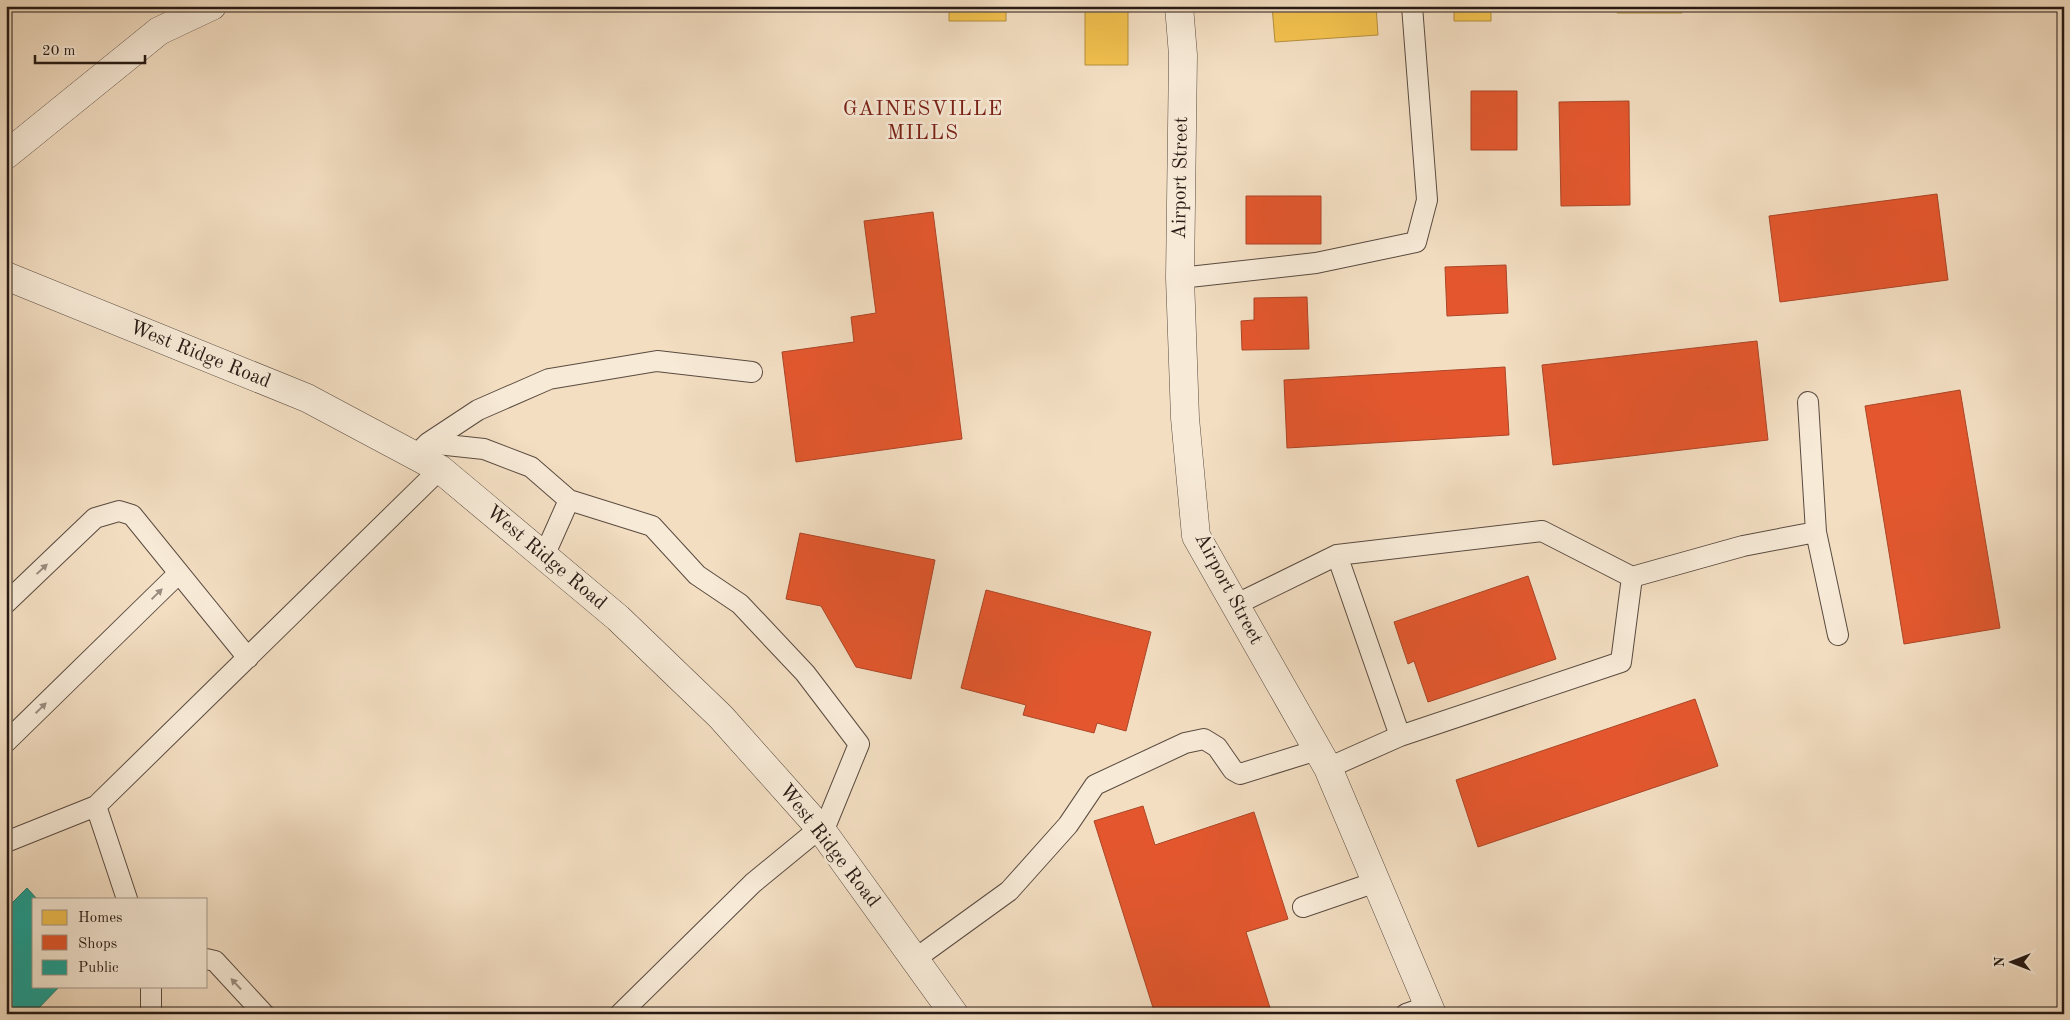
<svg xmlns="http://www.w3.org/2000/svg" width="2070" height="1020" viewBox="0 0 2070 1020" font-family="'Old Standard TT',serif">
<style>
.homes{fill:#f2c14e;stroke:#b58f3d}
.shops{fill:#e4572e;stroke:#ab4526}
.public{fill:#17a398;stroke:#1c7a70}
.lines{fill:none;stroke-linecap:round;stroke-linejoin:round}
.lane-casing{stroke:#5a4b40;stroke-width:22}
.street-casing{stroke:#5a4b40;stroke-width:29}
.lane{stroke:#f7ead7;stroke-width:20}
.street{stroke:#f7ead7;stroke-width:28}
.oneway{fill:#998c7f}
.labels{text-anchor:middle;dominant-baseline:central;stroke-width:5;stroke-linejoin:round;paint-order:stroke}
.street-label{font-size:20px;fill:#271a14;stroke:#f7ead7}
.neighbourhood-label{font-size:21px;letter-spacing:1px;fill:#7a1f14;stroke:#f7ead7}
</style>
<rect width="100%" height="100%" fill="#f3dec2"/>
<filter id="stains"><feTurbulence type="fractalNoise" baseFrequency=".004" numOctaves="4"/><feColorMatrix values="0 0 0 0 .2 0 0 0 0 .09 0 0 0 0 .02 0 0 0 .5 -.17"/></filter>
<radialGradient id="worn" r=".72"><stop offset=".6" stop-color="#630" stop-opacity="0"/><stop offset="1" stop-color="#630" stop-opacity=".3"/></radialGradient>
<path class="homes" d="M949 6H1006V21H949Z
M1085 6H1128V65H1085Z
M1272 6H1376L1378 35 1275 42Z
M1454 6H1491V21H1454Z
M1617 6H1682V13H1617Z"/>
<path class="shops" d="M1471 91H1517V150H1471Z
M1629 101 1630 205 1561 206 1559 102Z
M1937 194 1948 280 1780 302 1769 216Z
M1246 196H1321V244H1246Z
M933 212 962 439 796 462 782 352 854 342 851 317 876 313 864 221Z
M1506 265 1508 313 1447 316 1445 267Z
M1307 297 1309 349 1242 350 1241 321 1254 320V298Z
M1757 341 1768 440 1553 465 1542 365Z
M1505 367 1509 435 1287 448 1284 380Z
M1960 390 2000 628 1904 644 1865 406Z
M800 533 935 560 911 679 856 667 821 606 786 599Z
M1528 576 1556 659 1428 702 1414 661 1408 664 1394 622Z
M986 590 1151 632 1126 731 1097 723 1094 733 1023 715 1026 705 961 688Z
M1695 699 1718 766 1478 847 1456 780Z
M1143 806 1155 845 1254 812 1288 919 1246 932 1272 1014H1155L1094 821Z"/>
<path class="public" d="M27 888 37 899H34V986H60L33 1014H6V898L11 904Z"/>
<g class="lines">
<g class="lane-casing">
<path id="lane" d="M1180 278 1316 263 1416 242 1427 200 1412 6
M1808 402 1816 532 1838 635
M428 443 478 410 549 379 657 361 752 372
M424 447 428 443 484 449 531 467 569 500
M1337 555 1400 736
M544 556 569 500 652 526 697 575 740 604 805 673 859 744 823 832
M6 603 95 518 119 511 132 515 248 658
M1235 605 1337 555 1542 531 1632 577 1743 546 1816 532
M6 742 179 573
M1328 768 1400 736 1621 662 1632 577
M6 842 96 806
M127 899 96 806 440 469
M1303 907 1376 882
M206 959 215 961 264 1014
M915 959 1009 891 1068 825 1095 785 1185 743 1204 739 1217 747 1233 770 1240 774 1317 750
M151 986V1014
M620 1014 753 883 820 828
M1406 1014 1429 1006"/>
</g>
<g class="street-casing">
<path id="street" d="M1179 6 1183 55 1180 278 1185 418 1196 536 1328 768 1432 1014
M6 155 159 31 212 6
M6 276 307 398 440 469 618 618 721 717 820 828 954 1014"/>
</g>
<use href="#lane" class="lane"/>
<use href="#street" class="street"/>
</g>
<defs><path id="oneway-solid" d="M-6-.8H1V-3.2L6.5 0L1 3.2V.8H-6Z" transform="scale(1.25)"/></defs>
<g class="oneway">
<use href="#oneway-solid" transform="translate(42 569) rotate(-43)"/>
<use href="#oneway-solid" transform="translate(157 594) rotate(-44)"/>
<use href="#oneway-solid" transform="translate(41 708) rotate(-44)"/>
<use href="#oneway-solid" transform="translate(236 984) rotate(-133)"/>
</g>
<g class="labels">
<g class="street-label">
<text transform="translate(1181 178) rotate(-89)">Airport Street</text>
<text transform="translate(200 355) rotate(22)">West Ridge Road</text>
<text transform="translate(546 558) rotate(40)">West Ridge Road</text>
<text transform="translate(1228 589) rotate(62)">Airport Street</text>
<text transform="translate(829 846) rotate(52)">West Ridge Road</text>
</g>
<g class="neighbourhood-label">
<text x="923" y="109">GAINESVILLE<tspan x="923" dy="24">MILLS</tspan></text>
</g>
</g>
<rect width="2070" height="1020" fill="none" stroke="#f3dec2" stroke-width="25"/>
<rect x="8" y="8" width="2055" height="1005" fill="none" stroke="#271a14" stroke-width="2.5"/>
<rect x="12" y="12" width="2045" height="995" fill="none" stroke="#271a14"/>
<rect x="32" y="898" width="175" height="90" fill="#f7ead7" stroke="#a49789"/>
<rect x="42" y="910" width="25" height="15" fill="#f2c14e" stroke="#a49789"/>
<text x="78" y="922" font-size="15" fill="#271a14">Homes</text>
<rect x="42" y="935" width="25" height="15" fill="#e4572e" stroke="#a49789"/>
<text x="78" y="948" font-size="15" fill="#271a14">Shops</text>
<rect x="42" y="960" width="25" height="15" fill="#17a398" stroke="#a49789"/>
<text x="78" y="972" font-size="15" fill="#271a14">Public</text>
<g transform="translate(2012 962) rotate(270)" stroke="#f7ead7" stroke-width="4" paint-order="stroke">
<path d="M0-4L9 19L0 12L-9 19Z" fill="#271a14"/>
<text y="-8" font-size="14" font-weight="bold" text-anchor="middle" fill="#271a14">N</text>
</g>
<path d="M35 55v8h110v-8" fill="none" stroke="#271a14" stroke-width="2.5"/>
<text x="42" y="55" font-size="15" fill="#271a14" stroke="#f7ead7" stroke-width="4" paint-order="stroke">20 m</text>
<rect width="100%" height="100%" filter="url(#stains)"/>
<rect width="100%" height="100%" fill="url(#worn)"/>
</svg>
